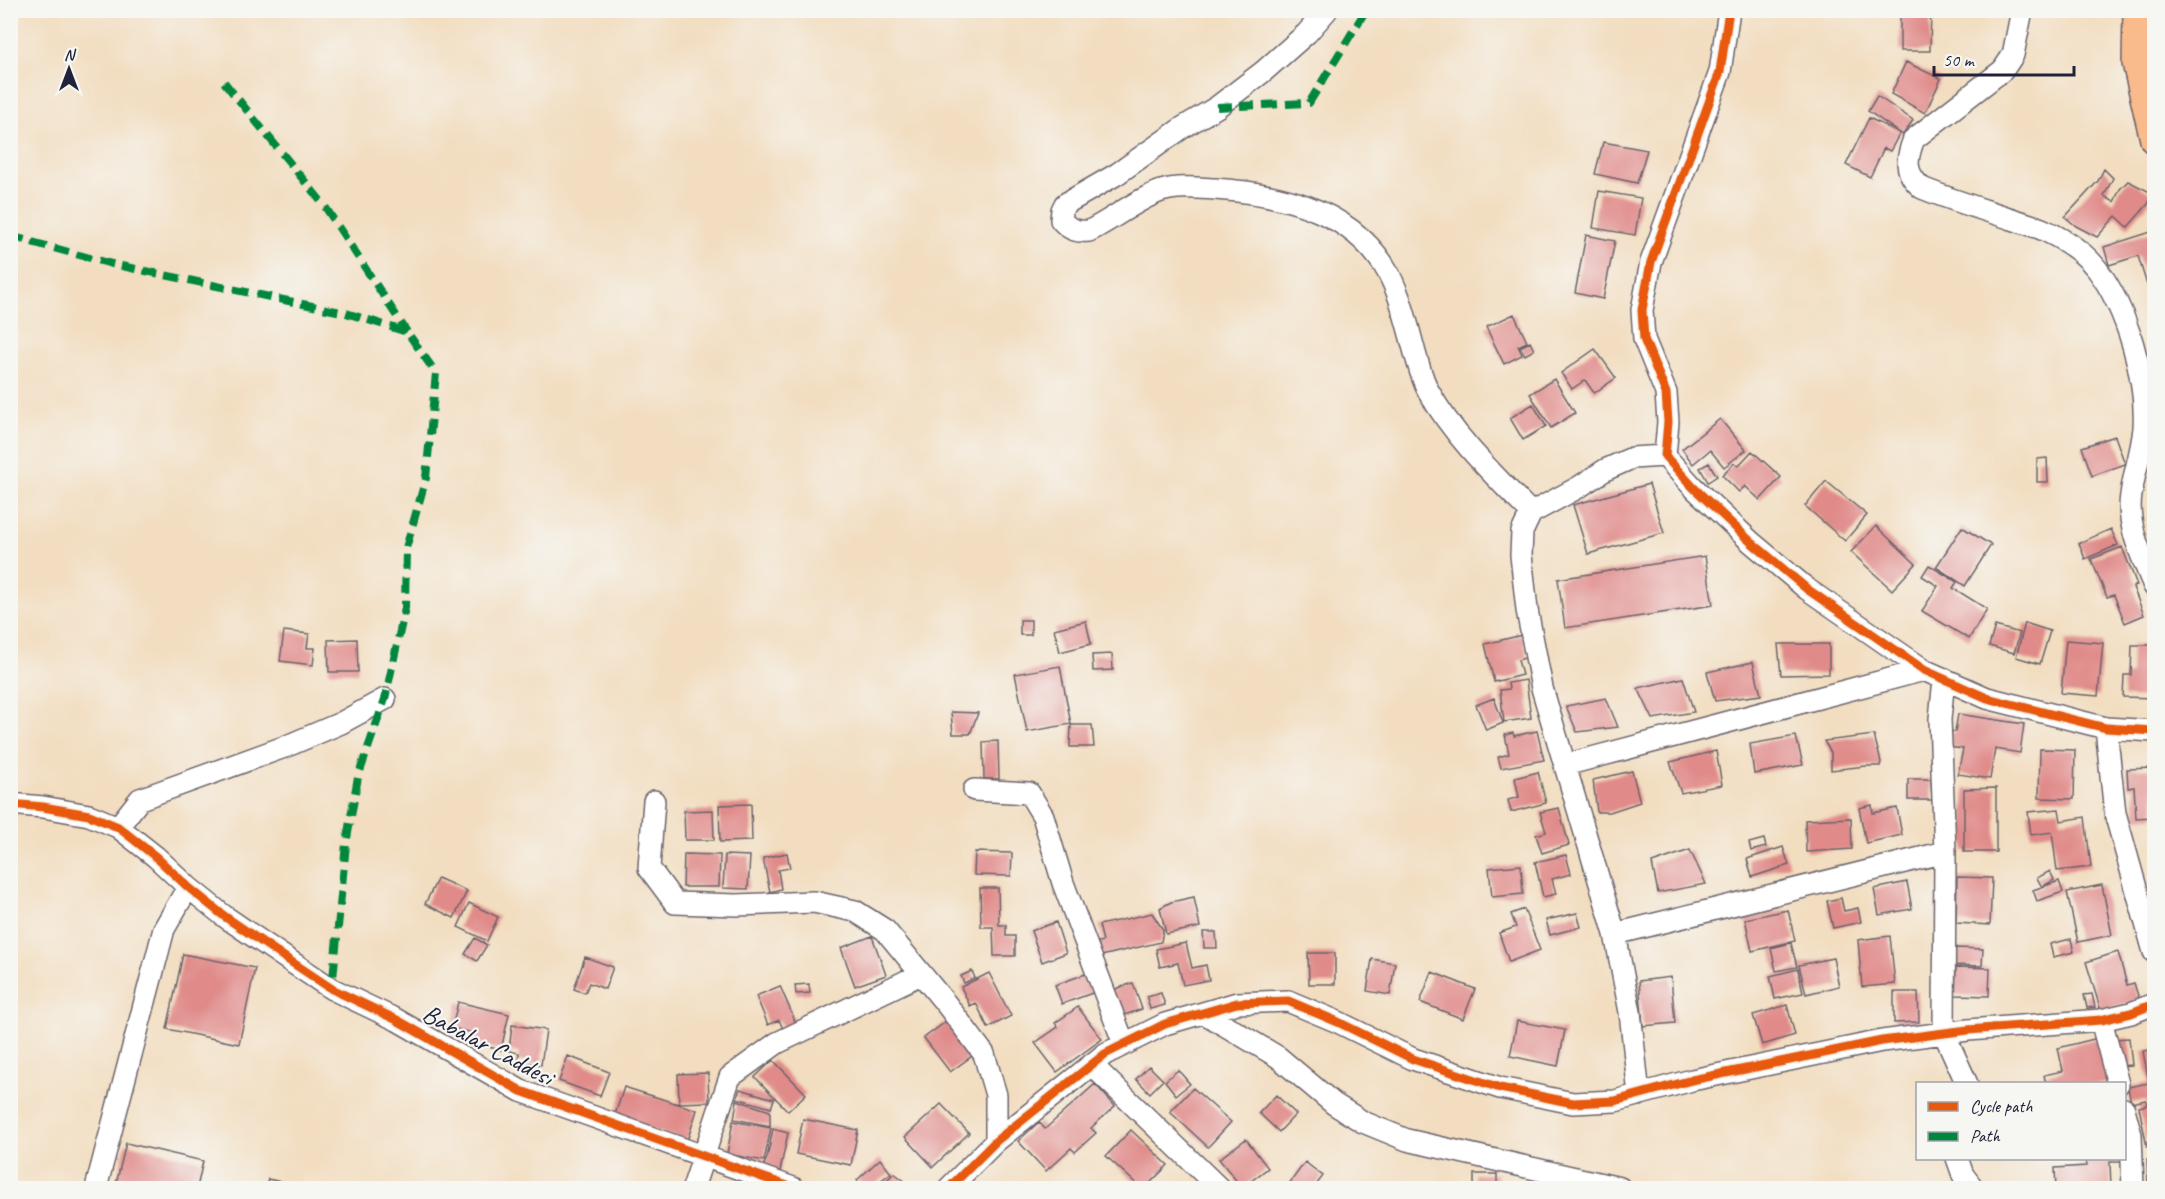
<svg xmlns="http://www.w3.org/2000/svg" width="2165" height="1199" viewBox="0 0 2165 1199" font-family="Caveat,sans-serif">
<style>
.building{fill:#e08b8a}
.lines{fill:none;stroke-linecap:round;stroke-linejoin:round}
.minor-casing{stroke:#6b636a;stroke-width:24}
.major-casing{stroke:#6b636a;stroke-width:30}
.minor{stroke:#fff;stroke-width:21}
.major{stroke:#fabb8c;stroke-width:27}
.quiet{stroke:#00873e;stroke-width:8;stroke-dasharray:15 8;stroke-linecap:butt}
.cycleway-casing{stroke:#f6f6f2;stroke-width:13}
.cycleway{stroke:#e8590c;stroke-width:9}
.labels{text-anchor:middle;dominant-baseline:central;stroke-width:4.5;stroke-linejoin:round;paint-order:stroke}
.street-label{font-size:26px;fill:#22223b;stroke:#f6f6f2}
</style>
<rect width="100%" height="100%" fill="#f6f6f2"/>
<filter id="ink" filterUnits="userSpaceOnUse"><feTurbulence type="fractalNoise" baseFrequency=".0167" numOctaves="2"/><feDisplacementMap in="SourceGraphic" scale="12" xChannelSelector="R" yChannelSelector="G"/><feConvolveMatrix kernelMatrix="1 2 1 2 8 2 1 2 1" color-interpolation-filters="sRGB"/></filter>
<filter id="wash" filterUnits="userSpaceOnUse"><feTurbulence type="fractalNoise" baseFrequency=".008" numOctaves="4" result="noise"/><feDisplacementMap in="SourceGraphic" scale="24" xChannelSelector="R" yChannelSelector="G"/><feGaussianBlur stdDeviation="1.35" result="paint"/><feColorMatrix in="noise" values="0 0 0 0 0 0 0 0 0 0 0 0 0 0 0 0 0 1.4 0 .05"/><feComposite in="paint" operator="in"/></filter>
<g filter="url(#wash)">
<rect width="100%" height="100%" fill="#f2ddc0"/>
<g id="blocks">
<path class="building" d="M1900 10H1931L1930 51H1900Z
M1906 62 1941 79 1925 113 1891 94Z
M1877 96 1913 120 1903 135 1868 111Z
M1869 118 1900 133 1890 151 1884 148 1870 177 1846 165Z
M1603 142 1647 150 1637 183 1595 174Z
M2104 169 2113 178 2104 196 2114 202 2120 189 2128 181 2154 194 2148 204 2128 227 2116 216 2097 237 2076 226 2065 217 2098 181Z
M1599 191 1641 198 1635 235 1593 228Z
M2154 231V282L2147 285 2138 256 2109 265 2104 247Z
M1586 235 1615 241 1603 299 1575 293Z
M1514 314 1527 342 1518 346 1522 355 1504 364 1486 327Z
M1530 342 1534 350 1525 355 1520 347Z
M1595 349 1616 378 1594 393 1585 380 1572 389 1561 373Z
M1554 379 1575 413 1551 428 1530 394Z
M1533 404 1546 426 1523 440 1510 418Z
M1720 419 1746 450 1724 467 1710 450 1693 464 1682 449Z
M2115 436 2125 464 2092 476 2082 447Z
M1752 451 1781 477 1760 500 1745 486 1739 492 1722 475 1734 463 1738 466Z
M2047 458 2048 482H2037V459Z
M1709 463 1717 476 1708 482 1700 468Z
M1826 481 1867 515 1845 541 1805 506Z
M1649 484 1664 533 1588 554 1573 505Z
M1876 526 1916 564 1892 590 1851 552Z
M1962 527 1991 545 1965 586 1936 567Z
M2111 529 2118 545 2085 559 2079 543Z
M2122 547 2137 585 2133 587 2144 615 2125 623 2114 595 2107 597 2091 559Z
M1705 556 1713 605 1565 628 1558 579Z
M1929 565 1957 582 1953 588 1987 609 1969 639 1922 611 1938 586 1922 576Z
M1020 620H1031V635H1020Z
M1086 621 1091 644 1060 652 1054 629Z
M2025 623 2050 631 2040 664 2016 657Z
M1995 626 2020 633 2014 653 1989 646Z
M284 631 309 634 307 648H315L313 665 280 661Z
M1522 635 1528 657 1518 660 1522 675 1494 682 1485 644Z
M357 639 358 672H329L328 640Z
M2066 640 2103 643 2098 696 2061 693Z
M1778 644H1829V674L1781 675Z
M2132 645H2154V698L2123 697 2124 675H2131Z
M1112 654 1113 670 1093 671 1092 655Z
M1753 662 1761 695 1715 701 1707 672Z
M1060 666 1071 724 1027 732 1015 674Z
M1683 678 1694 712 1653 719 1638 688Z
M1526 680 1531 718 1504 722 1500 690 1509 689 1508 683Z
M1494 698 1503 723 1486 730 1476 705Z
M1606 698 1618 727 1577 732 1566 706Z
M951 712 978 713 970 734H953Z
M1958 714 2024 724 2020 753 1995 749 1990 779 1958 774 1963 749 1948 747 1951 732H1955Z
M1071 725H1092L1094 747H1070Z
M1537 731 1544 760 1501 768 1498 757 1509 754 1505 735 1513 733 1514 736Z
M1874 735 1881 762 1880 766H1866L1831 770V753L1824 741Z
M1796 736 1803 765 1754 774 1750 744Z
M998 741 999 779H984L983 742Z
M2040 749 2075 750 2074 799 2039 798Z
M1716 751 1722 785 1681 793 1670 762Z
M2154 768V817L2136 818 2134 787 2128 788 2127 769Z
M1632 771 1640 802 1610 812H1597L1593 780Z
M1538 772 1546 803 1511 812 1508 800 1519 797 1515 778Z
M1908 779H1931L1932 800H1908Z
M1996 788V852H1964V789Z
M751 804 752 841 720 842 719 805Z
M1872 805 1873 813 1897 808 1902 835 1866 843 1859 808Z
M1559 808 1569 845 1542 853 1536 835 1546 832 1540 812Z
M2059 809 2061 821 2085 817 2091 867 2057 871 2052 832 2031 835 2028 812Z
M713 810 714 840H685L684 811Z
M1851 818 1852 849 1806 852 1805 820Z
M1764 839 1766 847 1751 851 1749 843Z
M1783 847 1789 865 1752 877 1747 859Z
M1690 850 1706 884 1658 893 1652 863Z
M975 852 1012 853 1011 876 974 875Z
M787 853 790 868 778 870 781 889 770 892 763 858Z
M684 854 720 855 719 887H683Z
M725 855 750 856 748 889 723 888Z
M1566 855 1571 874 1552 879 1556 894 1543 897 1535 862Z
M1521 865 1523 894 1492 897 1489 868Z
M2050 871 2054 880 2042 887 2037 878Z
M1957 877 1992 878 1990 925 1956 923Z
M438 878 467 891 454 918 425 904Z
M2059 881 2063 892 2037 901 2033 890Z
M1907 882 1912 909 1879 915 1874 889Z
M2102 885 2112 935 2078 942 2067 892Z
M980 888H998L999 925H1006V936H1015V956H994L993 927H981Z
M1194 897 1200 927 1166 934 1160 908 1171 902Z
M1841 898 1844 911 1858 908 1861 922 1833 928 1827 901Z
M469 903 498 917 487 941 458 927Z
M1524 909 1540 950 1509 962 1499 933 1516 927 1511 914Z
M1788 910 1795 941 1752 951 1745 919Z
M1152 913 1163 930 1161 942 1101 956 1098 942 1103 941 1099 925Z
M1577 913 1581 927 1550 935 1546 920Z
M1056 922 1066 953 1042 962 1031 931Z
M1203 932H1216L1217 948H1204Z
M872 936 886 975 855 986 841 948Z
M1890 936 1895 984 1862 987 1858 940Z
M475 938 487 945 477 961 465 954Z
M2071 939 2074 952 2053 957 2050 944Z
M1186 943 1192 968 1206 965 1209 980 1183 985 1178 963 1160 967 1156 949Z
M1791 943 1797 967 1776 971 1771 948Z
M1955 948 1983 949 1982 966 1954 965Z
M2118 952 2127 985 2134 983 2139 999 2101 1011 2086 962Z
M1308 953H1335V984H1309Z
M183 954 255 968 239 1044 167 1029Z
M585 957 613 967 605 989 589 983 585 993 574 989Z
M1833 958 1839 986 1806 994 1799 965Z
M1372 959 1395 963 1390 995 1367 991Z
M1956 967 1990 968 1989 996 1955 995Z
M1798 969 1803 993 1775 999 1770 976Z
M972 971 975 978 964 983 961 976Z
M1091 972 1098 991 1062 1004 1055 985Z
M1432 972 1475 989 1463 1019 1420 1002Z
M989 973 1011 1016 988 1028 976 1003 970 1006 961 987Z
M1671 977 1675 1023 1643 1026 1639 981Z
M1133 983 1142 1009 1116 1018 1107 992Z
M809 984 810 993 796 994 795 985Z
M780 986 798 1028 785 1033 779 1020 768 1025 756 996Z
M1894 992H1918L1919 1022 1894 1023Z
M1161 993 1165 1005 1150 1009 1147 997Z
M2092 994 2095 1007 2087 1008 2084 995Z
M458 1002 509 1014 501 1050 472 1043 474 1033 452 1028Z
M1787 1005 1795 1035 1762 1045 1753 1015Z
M1078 1007 1102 1039 1057 1072 1035 1043 1058 1027 1055 1023Z
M948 1020 976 1053 950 1072 924 1038Z
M1517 1021 1565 1030 1558 1066 1510 1056Z
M512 1025 546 1030 541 1065 518 1061 519 1053 509 1051Z
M2102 1037 2113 1084H2046L2044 1075 2063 1071 2058 1048Z
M2129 1038 2132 1065 2117 1066 2114 1039Z
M2154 1049V1145L2147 1147 2139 1107 2147 1105 2146 1100 2131 1103 2128 1087 2149 1083 2143 1051Z
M568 1056 609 1072 600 1096 559 1081Z
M773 1060 806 1094 788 1111 755 1077Z
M1149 1066 1163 1080 1150 1093 1136 1079Z
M1178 1070 1190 1084 1176 1095 1165 1081Z
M708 1073 709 1102 679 1103 678 1074Z
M1095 1084 1115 1106 1091 1128 1096 1133 1075 1152 1071 1148 1046 1171 1018 1141 1039 1122 1045 1129Z
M624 1087 697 1110 687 1141 614 1118Z
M1193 1088 1231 1122 1208 1147 1170 1112Z
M740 1089 774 1099 771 1108 737 1098Z
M1276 1095 1296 1114 1279 1132 1259 1113Z
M737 1100 770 1111V1126L734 1119Z
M941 1104 969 1133 933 1167 905 1137Z
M803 1119 858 1130 851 1165 796 1154Z
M733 1121 771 1128 764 1161 727 1154Z
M773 1129 788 1133 779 1176 761 1171 767 1158Z
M1131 1130 1168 1165 1145 1188H1141L1106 1156Z
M1246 1139 1268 1168 1242 1188 1219 1159Z
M126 1143 203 1161 197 1188H115Z
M2086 1158H2125V1162H2110L2111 1188H2056L2055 1168 2087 1166Z
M880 1159 891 1173 870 1188H863L857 1180Z
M2147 1160H2154V1188H2148Z
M1305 1162 1323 1176 1314 1188H1286Z
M894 1173 914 1188H890L884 1183Z
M1474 1174H1497V1188H1474Z
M268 1179 307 1188H266Z"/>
</g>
</g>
<g filter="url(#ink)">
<use href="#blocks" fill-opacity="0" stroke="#6b636a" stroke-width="1.5"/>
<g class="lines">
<g class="minor-casing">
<path id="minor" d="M1327 10 1307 33 1264 71 1217 107 1182 128 1117 174 1065 204 1062 210 1061 220C1070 230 1076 232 1089 231 1112 220 1137 199 1161 191 1178 186 1197 188 1215 189 1277 193 1346 208 1383 264 1400 290 1407 324 1415 353 1419 366 1422 380 1429 392 1454 437 1495 476 1531 513
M1729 10 1720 72 1651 262 1642 310 1644 339 1666 393 1668 422 1665 456 1693 487 1751 542 1807 589 1924 670 1987 698 2106 728 2154 731
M2022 10 2013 55 2003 70 1914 139C1906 159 1904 173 1922 188 1951 200 1982 209 2012 219 2023 223 2036 226 2046 231 2065 240 2084 252 2097 269 2127 309 2147 378 2144 428 2142 451 2134 472 2131 495 2126 525 2143 559 2154 586
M1944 679 1940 719 1945 852 1944 1033 1967 1084
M2106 728 2115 813 2154 952
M1565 765 1924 670
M974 790 1029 793 1043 816 1063 883 1124 1044
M654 801 649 868 675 903 736 905 814 902 855 911 885 930 947 1005 984 1054 996 1095V1141
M10 804 43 807 89 815 118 827 156 857 188 887 224 916 287 959 332 989 397 1020 521 1091 793 1188
M118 827 140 799 287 746 341 723 385 699
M1615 934 1945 852
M1204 1013 1278 1057 1334 1104 1363 1122 1407 1140 1620 1188
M2101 1020 2118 1084
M1092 1065 1219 1188
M1639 1095 1630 1012 1615 934 1542 688 1527 610 1521 555 1522 532 1531 513 1579 487 1605 470 1632 458 1665 456
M2124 1109 2131 1135 2133 1188
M1957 1158 1963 1175 1973 1188
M96 1188 164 929 188 887
M693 1188 730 1077 777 1043 921 974
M949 1188 996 1141 1105 1054 1165 1024 1237 1003 1288 1001 1338 1022 1413 1059 1500 1088 1573 1103 1615 1101 1692 1080 1882 1041 1968 1030 2101 1020 2131 1013 2154 1004"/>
</g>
<g class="major-casing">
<path id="major" d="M2137 10 2136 63 2154 140"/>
</g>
<use href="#minor" class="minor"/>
<use href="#major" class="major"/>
<path class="quiet" d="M224 82 324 205 407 332
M1217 107 1309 103 1366 10
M10 236 112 264 346 313 407 332 436 373 426 478 406 548 405 608 385 699 358 777 346 844 332 989"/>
<g class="cycleway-casing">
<path id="cycleway" d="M1729 10 1720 72 1651 262 1642 310 1644 339 1666 393 1668 422 1665 456 1693 487 1751 542 1807 589 1924 670 1987 698 2106 728 2154 731
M10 804 43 807 89 815 118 827 156 857 188 887 224 916 287 959 332 989 397 1020 521 1091 793 1188
M949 1188 996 1141 1105 1054 1165 1024 1237 1003 1288 1001 1338 1022 1413 1059 1500 1088 1573 1103 1615 1101 1692 1080 1882 1041 1968 1030 2101 1020 2131 1013 2154 1004"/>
</g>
<use href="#cycleway" class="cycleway"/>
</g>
</g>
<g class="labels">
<g class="street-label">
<text transform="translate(488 1045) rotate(28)">Babalar Caddesi</text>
</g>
</g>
<rect width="2165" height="1199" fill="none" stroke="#f6f6f2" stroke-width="36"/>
<rect x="1916" y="1082" width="210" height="78" fill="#f6f6f2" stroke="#a1a1a9" stroke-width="1.5"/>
<rect x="1928" y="1102" width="30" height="9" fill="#e8590c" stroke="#a1a1a9" stroke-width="1.5"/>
<text x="1970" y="1112" font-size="18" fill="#22223b">Cycle path</text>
<rect x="1928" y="1132" width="30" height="9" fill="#00873e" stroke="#a1a1a9" stroke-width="1.5"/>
<text x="1970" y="1142" font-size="18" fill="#22223b">Path</text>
<g transform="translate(69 69)" stroke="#f6f6f2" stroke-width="4.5" paint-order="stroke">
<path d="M0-4.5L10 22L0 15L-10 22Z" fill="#22223b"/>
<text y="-9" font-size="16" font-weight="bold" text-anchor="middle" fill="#22223b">N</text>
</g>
<path d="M1934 66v9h140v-9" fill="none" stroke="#22223b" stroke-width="3"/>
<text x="1943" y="66" font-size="18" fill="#22223b" stroke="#f6f6f2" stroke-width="4.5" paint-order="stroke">50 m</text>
</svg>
